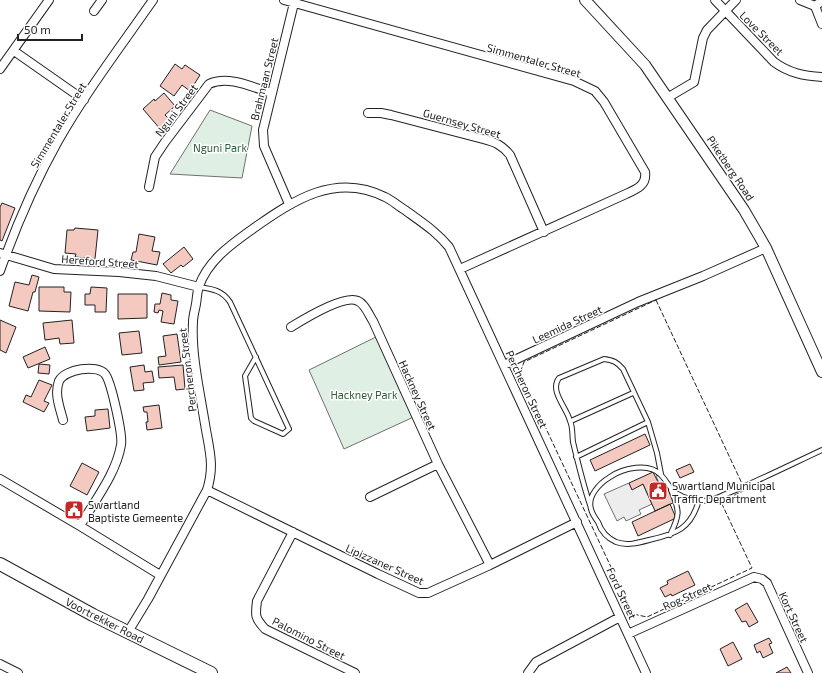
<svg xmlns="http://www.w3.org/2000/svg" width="822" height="673" viewBox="0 0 822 673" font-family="'Exo 2',sans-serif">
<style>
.green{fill:#e0efe3;stroke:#6f6f6f}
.parking{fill:#ededed;stroke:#6f6f6f}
.building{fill:#f3c9c0;stroke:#222}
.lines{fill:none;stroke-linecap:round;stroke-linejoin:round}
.service-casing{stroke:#222;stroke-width:6}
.minor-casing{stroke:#222;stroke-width:10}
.tertiary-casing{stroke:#222;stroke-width:12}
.primary-casing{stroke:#222;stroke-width:14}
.service{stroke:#fff;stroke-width:4}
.minor{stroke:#fff;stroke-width:8}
.tertiary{stroke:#fff;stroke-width:10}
.primary{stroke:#fff;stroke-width:12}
.fence{stroke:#222;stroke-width:1;stroke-dasharray:5 2;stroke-linecap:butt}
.labels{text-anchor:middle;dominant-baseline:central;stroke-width:3;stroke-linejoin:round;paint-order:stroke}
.street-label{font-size:11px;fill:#222;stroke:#fff}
.park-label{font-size:11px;fill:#2f5e38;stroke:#fff}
.poi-label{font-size:11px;fill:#222;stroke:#fff;text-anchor:start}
</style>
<rect width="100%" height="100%" fill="#fff"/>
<path class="green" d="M210 110 252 126 242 178 170 174Z
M382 334 418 415 344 449 309 370Z"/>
<path class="parking" d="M662 473 668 487 662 490 656 476Z
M629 483 632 489 643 484 652 504 639 510 641 514 626 521 624 517 617 521 604 494Z"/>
<path class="building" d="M175 64 182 69 185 65 200 75 190 91 182 85 174 96 160 86Z
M164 93 175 106 165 115 171 121 161 130 143 109 154 99 155 101Z
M2 203 15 208 2 241 0 240V207Z
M75 228 98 230 95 259 75 257 76 254 65 253 67 230H74Z
M139 234 155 237 152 251 160 252 157 265 131 260 133 252H136Z
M184 247 193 259 183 267 181 265 171 273 163 264Z
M32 275 39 277 35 292H33L28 311 9 306 15 282 29 285Z
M39 287H64V292H71L70 312 39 311Z
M91 287 107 288 106 312H95V305H85V294H90Z
M162 293 171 295V300L178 301 174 324 161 322 163 311 159 310 158 313 154 312 155 304H160Z
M118 294H147V318L118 319Z
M0 320 16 327 6 353 0 350Z
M72 320 74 343 60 344 59 338 45 340 43 323Z
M139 331 142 353 122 355 119 333Z
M177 334 181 362 159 365 158 357 166 356 163 336Z
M45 347 50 359 28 368 23 357Z
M39 364 50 365 49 374 38 373Z
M144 365 145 372 152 371 154 382 143 383 144 390 134 391 130 367Z
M183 365 185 389 176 390 174 377 159 378 158 367Z
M39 380 52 385 44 401 49 403 44 412 23 402 26 395 31 397Z
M159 405 162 428 147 430 146 422H148L147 412H144L143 407Z
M108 409 110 428 87 431 85 417 95 416V410Z
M645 434 650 445 595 471 590 460Z
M82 463 99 472 87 495 70 486Z
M690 464 694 472 680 478 676 470Z
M653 472 662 490 668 487 675 502 655 511 643 484 632 490 629 483Z
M670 504 676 518 638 536 632 522Z
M688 571 695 585 672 596 671 594 665 597 660 588 668 584 667 581Z
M747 603 758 622 749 627 746 621 742 622 735 610Z
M769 638 772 643 769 644 773 653 763 658 760 651 757 653 754 645Z
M733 642 742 659 728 666 720 649Z
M787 667 791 673H776Z"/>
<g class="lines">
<g class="service-casing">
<path id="service" d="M199 287C212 289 222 290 230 302L289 429 283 434 254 421 251 418 245 376 256 357
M571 421 633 393
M576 457 648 422
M699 500C691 529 676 534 649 540 638 543 627 546 616 542 607 538 601 531 598 522 595 518 592 513 591 509 587 496 600 483 610 477 623 468 649 462 661 475 667 481 669 488 676 493 685 499 698 501 708 501 715 500 724 494 731 492 762 479 792 464 822 450
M590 505C583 484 578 463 573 442 572 435 573 427 570 421 567 408 549 391 559 378L604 359C613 360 617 362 623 369L648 422 657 453 661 474
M670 535C680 515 680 511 671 490"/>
</g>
<g class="minor-casing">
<path id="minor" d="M284 0 574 81 595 91 604 102 645 172C647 185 637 189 626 194L460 269
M715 0 774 62C789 73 804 76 822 77
M800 0 815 6 822 24
M815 6 822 1
M94 11 102 0
M14 51 84 100
M0 69 49 0
M667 98 694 82 703 38 707 30 736 0
M368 113H381L391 115 483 139C495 142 502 145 510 155L544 232
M149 187 155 157 165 142 209 84C228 75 252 87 271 93
M289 204 264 146 263 130 294 3
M0 253 54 269 119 272 156 276 199 287
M0 271C16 226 35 182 58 141 86 92 121 46 153 0
M291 327C304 319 345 294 358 301 365 304 369 315 373 321L438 464 490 565
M504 365 638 302 703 276 766 248
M63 420C60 408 54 394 59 381 65 369 97 364 105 374 111 381 123 435 121 445 116 474 95 500 80 526
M0 479 80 526 160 575
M207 490 378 574 419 593H428L490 565 577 522
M370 497 438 464
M293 532 257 601C255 616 255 618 265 629L355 673
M128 632 148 599 207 490C215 465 209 449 205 424 200 393 191 354 193 322 193 316 195 310 196 304 197 298 197 292 199 286 209 259 232 244 254 228 294 200 336 172 385 197 392 200 398 206 405 210 421 222 436 231 449 247L646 673
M628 634 754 577 762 579 767 583 808 673
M0 664 18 673
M528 673 536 662 620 617"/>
</g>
<g class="tertiary-casing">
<path id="tertiary" d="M585 0 645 65 744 210 766 248 822 372"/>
</g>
<g class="primary-casing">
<path id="primary" d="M0 564 93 615 211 673"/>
</g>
<use href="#service" class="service"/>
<use href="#minor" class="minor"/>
<use href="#tertiary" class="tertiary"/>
<use href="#primary" class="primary"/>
<path class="fence" d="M656 300 745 490 721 502 752 568 647 617 633 614 520 373 524 362Z"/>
</g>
<defs>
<g id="civic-square" transform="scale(1)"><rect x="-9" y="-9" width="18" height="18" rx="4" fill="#c62828" stroke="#fff"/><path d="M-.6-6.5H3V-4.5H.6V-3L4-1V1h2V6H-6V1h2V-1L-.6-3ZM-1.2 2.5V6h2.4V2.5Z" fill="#fff"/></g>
</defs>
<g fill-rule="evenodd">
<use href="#civic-square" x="658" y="491"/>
<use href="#civic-square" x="74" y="510"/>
</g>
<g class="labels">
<g class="street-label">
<text transform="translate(762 33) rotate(45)">Love Street</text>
<text transform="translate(534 60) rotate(16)">Simmentaler Street</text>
<text transform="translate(264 79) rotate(-76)">Brahmaan Street</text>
<text transform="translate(176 110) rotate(-53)">Nguni Street</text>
<text transform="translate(462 123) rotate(16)">Guernsey Street</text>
<text transform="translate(58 125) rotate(-59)">Simmentaler Street</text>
<text transform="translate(731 168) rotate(56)">Piketberg Road</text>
<text transform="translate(100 261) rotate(4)">Hereford Street</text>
<text transform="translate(567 324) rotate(-25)">Leemida Street</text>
<text transform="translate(187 370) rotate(-97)">Percheron Street</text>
<text transform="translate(527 389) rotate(65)">Percheron Street</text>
<text transform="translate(418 395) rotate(66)">Hackney Street</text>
<text transform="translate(385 564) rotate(24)">Lipizzaner Street</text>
<text transform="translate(622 593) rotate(65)">Ford Street</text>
<text transform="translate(687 596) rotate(-24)">Rog Street</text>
<text transform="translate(794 617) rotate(65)">Kort Street</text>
<text transform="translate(105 620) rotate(27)">Voortrekker Road</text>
<text transform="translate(309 638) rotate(27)">Palomino Street</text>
</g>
<g class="park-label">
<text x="220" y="147">Nguni Park</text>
<text x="364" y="394">Hackney Park</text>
</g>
<g class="poi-label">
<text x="672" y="485">Swartland Municipal<tspan x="672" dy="13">Traffic Department</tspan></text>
<text x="88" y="504">Swartland<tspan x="88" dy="13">Baptiste Gemeente</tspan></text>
</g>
</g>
<path d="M18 34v6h64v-6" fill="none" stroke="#222222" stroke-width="2"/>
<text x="24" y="34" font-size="12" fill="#222222" stroke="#ffffff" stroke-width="3" paint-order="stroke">50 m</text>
</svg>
